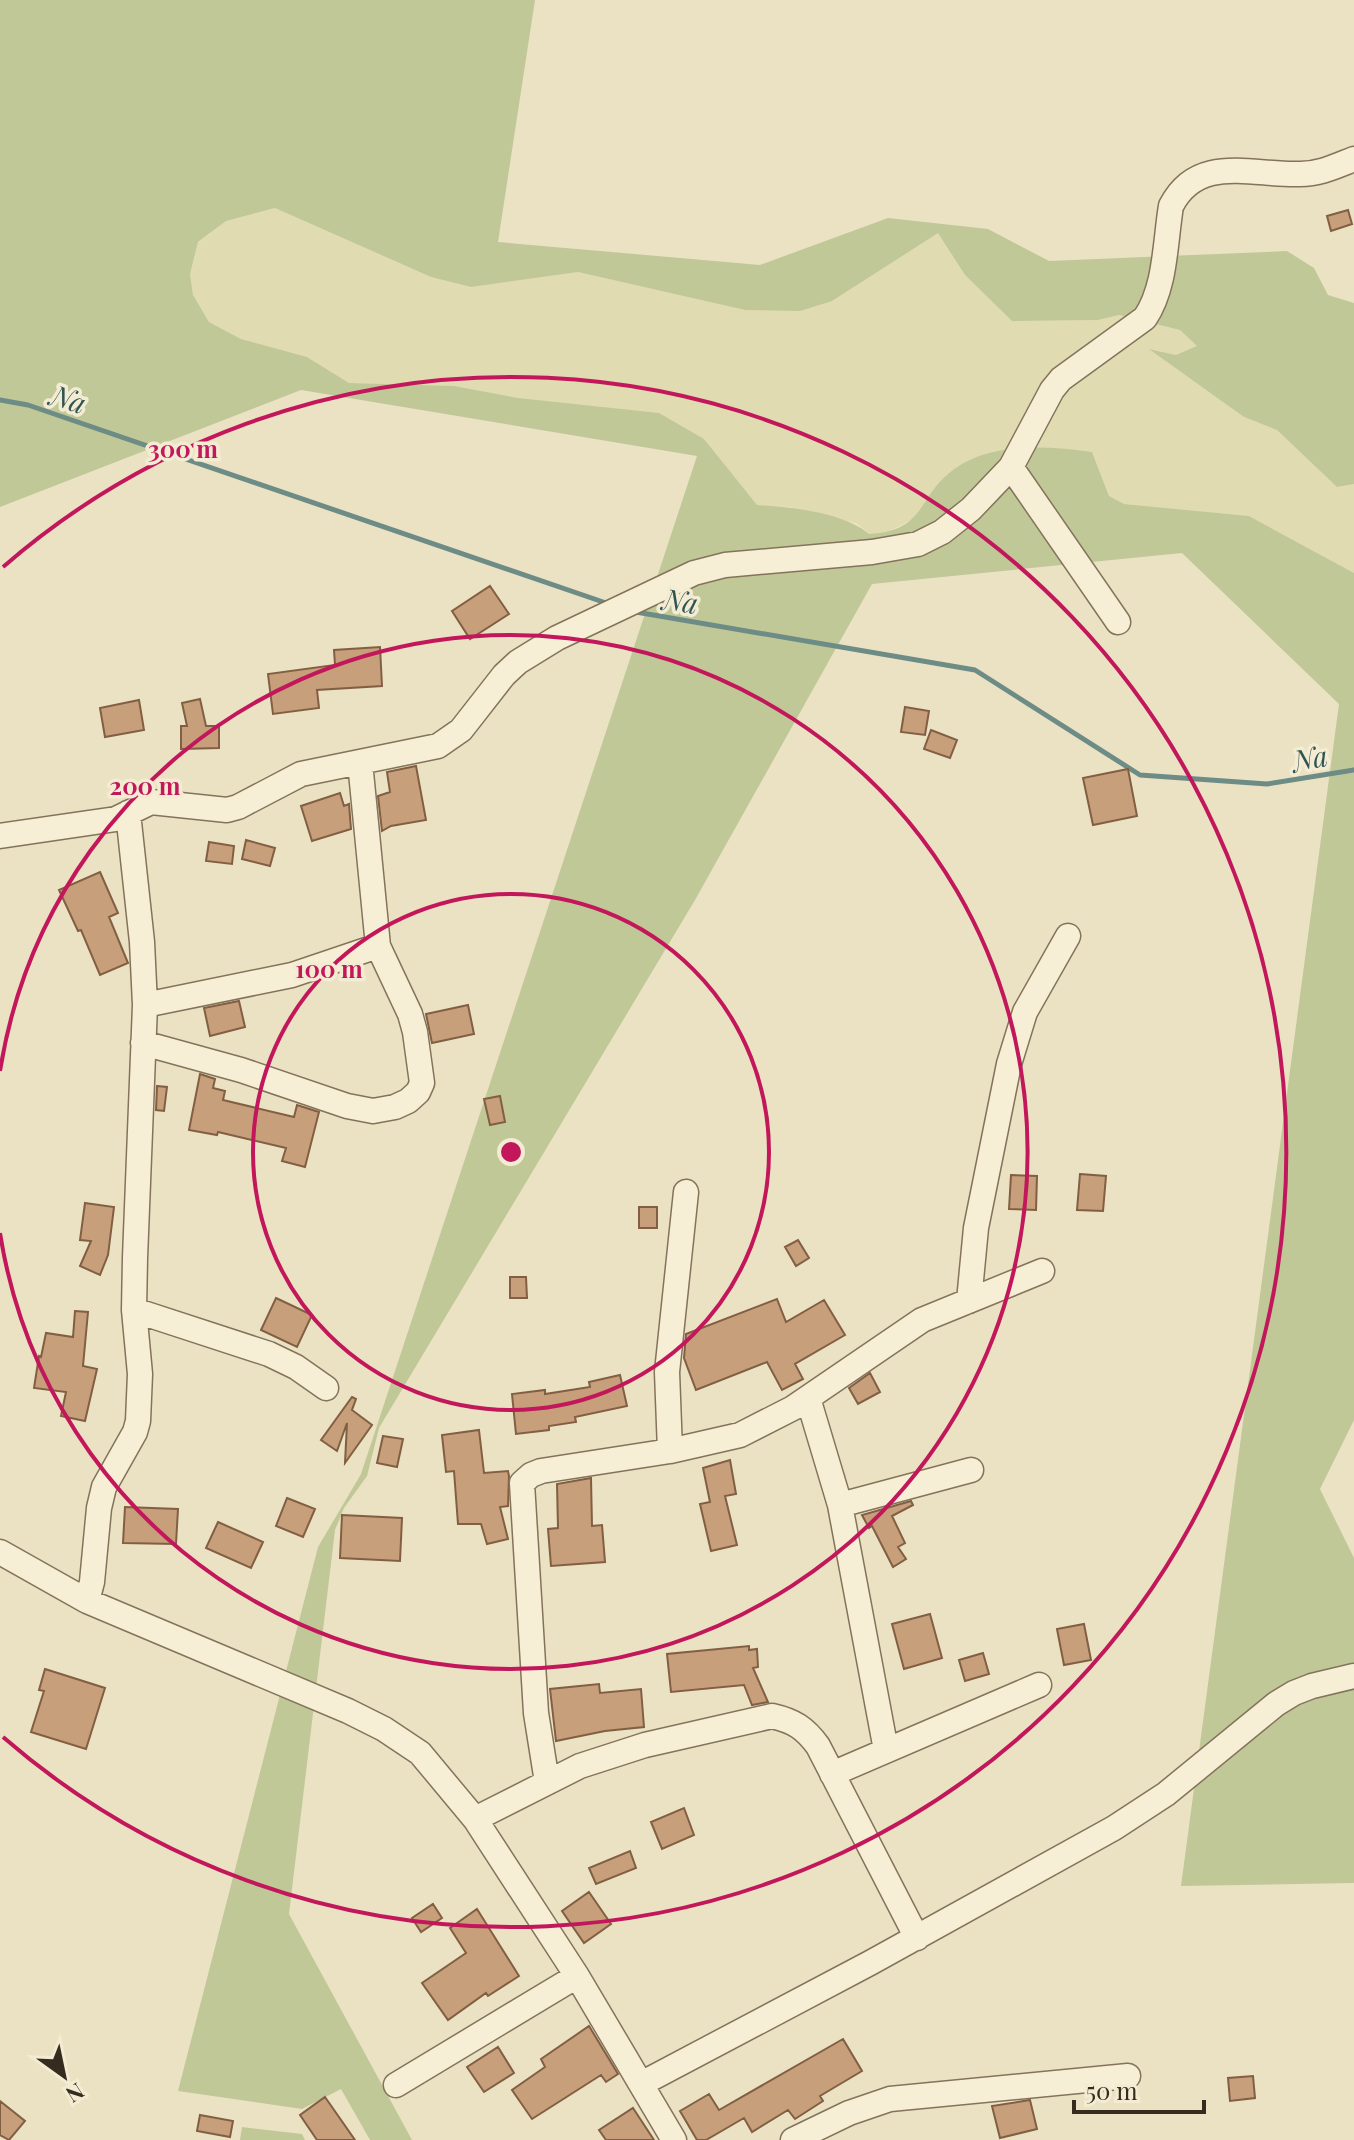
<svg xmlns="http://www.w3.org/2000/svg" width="1354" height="2140" viewBox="0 0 1354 2140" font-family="'Playfair Display',serif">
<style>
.farmland{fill:#e0dbb1}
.green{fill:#c0c898}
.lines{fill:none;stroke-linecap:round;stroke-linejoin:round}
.stream{stroke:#6d8c86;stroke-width:5}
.building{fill:#c79f7b;stroke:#825f43;stroke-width:2}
.minor-casing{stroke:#84735b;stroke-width:27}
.minor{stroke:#f6efd6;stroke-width:24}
.ring{fill:none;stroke:#c2185b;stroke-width:4}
.labels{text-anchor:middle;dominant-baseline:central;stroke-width:7;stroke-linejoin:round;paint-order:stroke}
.water-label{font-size:28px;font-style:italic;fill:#2e5454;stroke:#f3ecd2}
.centre{fill:#c2185b;stroke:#f3ecd2;stroke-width:4}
.ring-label{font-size:24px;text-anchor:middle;font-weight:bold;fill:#c2185b;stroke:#f3ecd2;stroke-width:7;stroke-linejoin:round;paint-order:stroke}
</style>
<rect width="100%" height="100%" fill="#ebe2c3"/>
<path class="farmland" d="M275 208 431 277 471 287 578 272 745 310 832 301 938 232 965 275 1012 321 1098 320 1119 315 1180 330 1198 346 1176 355 1152 349 1244 417 1277 430 1337 487 1354 484V573L1249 516 1124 504 1109 496 1092 452 947 474 916 517 886 533 869 534 857 523 790 507 756 505 704 439 454 386 349 383 307 357 241 339 209 322 193 295 190 274 198 243 226 221Z"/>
<path class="green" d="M0 0H535L498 242 760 265 888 218 988 229 1049 261 1287 251 1314 268 1328 295 1354 303V484L1337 487 1277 430 1244 417 1149 349 1176 355 1197 346 1180 330 1119 315 1098 320 1012 321 965 275 938 233 832 301 800 311 745 310 578 272 471 287 431 277 275 208 226 221 198 242 190 274 193 295 209 322 241 339 307 357 349 383 454 386 518 398 659 413 704 439 757 505C791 507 843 512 869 534 924 531 918 499 949 473 987 441 1046 446 1092 452L1109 496 1124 504 1249 516 1354 573V1420L1320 1489 1354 1558V1883L1181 1886 1339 704 1182 553 872 584 695 900 379 1428 367 1476 344 1508 335 1530 289 1914 412 2140H370L341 2089 302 2109 178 2091 318 1547 361 1474 697 456 301 390 0 507Z
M242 2127 302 2134 305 2140H240Z"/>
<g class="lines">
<path class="stream" d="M0 400 28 405 609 604
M630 611 975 670 1140 775 1267 784 1354 770"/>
</g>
<path class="building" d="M1348 210 1352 224 1331 231 1327 216Z
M490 586 509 614 470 639 452 611Z
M380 647 382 686 317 690 319 708 273 714 268 674 335 665 334 650Z
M200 699 206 726H219V748L181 749V726H187L182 703Z
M139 700 144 730 105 737 100 708Z
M905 707 929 711 925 735 901 732Z
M931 730 957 740 950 758 924 749Z
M416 766 426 820 391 826 382 831 378 796 390 792 387 772Z
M1128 769 1137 816 1093 825 1083 778Z
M340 793 344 806 349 804 351 829 312 841 301 806Z
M246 840 275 848 270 866 242 859Z
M209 842 234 846 232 864 206 861Z
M100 872 118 913 109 917 128 963 100 975 81 930 78 931 59 890Z
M239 1001 245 1027 210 1036 204 1008Z
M468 1005 474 1034 432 1043 426 1014Z
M200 1074 215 1079 213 1088 225 1091 223 1100 294 1117 297 1105 319 1112 305 1167 282 1161 286 1148 218 1132 217 1135 189 1130Z
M157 1086 167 1087 164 1111 156 1110Z
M500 1096 505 1122 490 1125 484 1099Z
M1080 1174 1106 1176 1103 1211 1077 1210Z
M1011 1175 1037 1176 1036 1210 1009 1209Z
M85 1203 114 1207 108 1255 100 1275 80 1266 91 1241 80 1240Z
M639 1207H657V1228H639Z
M798 1240 809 1258 796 1266 785 1247Z
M510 1277H526L527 1298H510Z
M276 1298 312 1315 297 1347 261 1330Z
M777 1299 786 1322 824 1300 845 1335 795 1364 803 1379 782 1390 767 1362 696 1390 684 1358 686 1334Z
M75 1311 88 1312 83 1366 97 1369 85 1421 61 1416 66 1392 34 1388 39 1356 41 1357 46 1333 73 1337Z
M870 1373 880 1392 858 1404 849 1388Z
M620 1375 627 1406 575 1417 576 1422 549 1426V1430L516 1434 512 1394 545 1390V1394L590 1387 589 1382Z
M352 1397 356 1399 352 1410 372 1425 345 1463 347 1423 337 1451 321 1440Z
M479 1430 484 1473 508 1471 509 1476 508 1506 500 1507 508 1539 487 1544 481 1524H458L454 1471 446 1472 442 1435Z
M383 1436 403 1439 397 1467 377 1463Z
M730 1460 736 1494 725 1496 737 1545 711 1551 700 1504 710 1502 703 1468Z
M591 1478 592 1526 602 1525 605 1562 551 1566 548 1529 558 1528 557 1484Z
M287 1498 315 1509 303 1537 276 1526Z
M911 1501 913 1505 892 1516 905 1543 898 1547 906 1559 893 1567 872 1526 869 1528 862 1515Z
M125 1507 178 1509 176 1544 123 1543Z
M342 1515 402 1518 400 1561 340 1558Z
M218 1522 263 1542 251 1568 206 1548Z
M930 1614 942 1658 904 1669 892 1624Z
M1084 1624 1091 1660 1064 1665 1057 1629Z
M749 1646V1650L757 1649 758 1667 753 1668 768 1702 752 1705 744 1685 671 1692 667 1654Z
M983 1653 989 1674 965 1681 959 1660Z
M45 1669 105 1688 86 1749 31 1732 44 1691 39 1690Z
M599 1684 600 1693 641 1689 644 1727 605 1731 556 1741 550 1689Z
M684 1808 694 1835 662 1849 651 1822Z
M630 1851 636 1868 596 1884 589 1868Z
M589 1892 611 1924 584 1943 562 1911Z
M433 1904 442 1918 421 1932 412 1918Z
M477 1909 519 1976 488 1996 486 1993 448 2020 422 1983 466 1953 450 1928Z
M589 2026 618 2074 606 2082 601 2075 532 2119 512 2090 545 2067 541 2059Z
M843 2039 862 2071 820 2096 823 2101 795 2119 788 2110 752 2132 744 2118 706 2140H697L680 2111 709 2094 719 2110Z
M498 2047 514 2073 484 2092 467 2067Z
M1253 2076 1255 2098 1230 2101 1228 2078Z
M325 2097 355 2140H317L300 2115Z
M1030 2100 1037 2129 1000 2138 992 2106Z
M0 2101 25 2121 9 2140 0 2135Z
M633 2108 654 2140H606L599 2130Z
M200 2115 233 2121 230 2137 197 2131Z"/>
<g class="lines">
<g class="minor-casing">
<path id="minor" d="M1011 467 1118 622
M0 836 116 819 151 802 227 810 238 807 301 774 438 746 461 730 504 675 518 662 557 638 694 573 725 565 872 552 918 544 942 532 971 509 1011 467 1052 390 1061 379 1145 318C1166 287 1165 242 1171 206 1198 153 1253 176 1300 174 1320 174 1336 166 1354 159
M145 1005 292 975 378 946
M143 1043 241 1070 347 1106 373 1111 395 1107 408 1101 418 1092 422 1083 415 1032 410 1014 378 946 360 762
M969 1301 976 1228 1009 1064 1025 1012 1068 936
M134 1310 269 1354 296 1367 326 1388
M808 1398 840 1505 886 1750
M670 1451 667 1372 686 1192
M840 1505 971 1470
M0 1552 87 1601 348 1711 384 1729 420 1753 475 1819 577 1976 674 2140
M87 1601 92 1582 99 1508 104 1487 135 1432 138 1421 140 1374 134 1310 135 1258 145 1005 142 942 128 813
M832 1774 1039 1685
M547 1782 536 1713 522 1483 531 1475 541 1471 670 1451 740 1435 793 1408 922 1320 1042 1271
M475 1819 580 1766 645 1745 772 1716C794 1721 805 1728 818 1746L917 1938
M641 2084 870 1963 1114 1828 1166 1794 1276 1704 1294 1693 1312 1686 1354 1676
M396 2085 577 1976
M793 2140 849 2113 890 2099 1128 2076"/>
</g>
<use href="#minor" class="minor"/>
</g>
<g class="ring">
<circle cx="511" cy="1152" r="258"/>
<path d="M0 1071A517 517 0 1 1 0 1233"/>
<path d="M3 567A775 775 0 1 1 3 1737"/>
</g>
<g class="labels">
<g class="water-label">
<text transform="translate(69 398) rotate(19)">Na</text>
<text transform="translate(681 600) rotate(10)">Na</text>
<text transform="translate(1310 757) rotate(-9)">Na</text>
</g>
</g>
<circle cx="511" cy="1152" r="12" class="centre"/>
<g class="ring-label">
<text x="183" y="458">300 m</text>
<text x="145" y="795">200 m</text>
<text x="329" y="978">100 m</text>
</g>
<g transform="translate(64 2076) rotate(147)" stroke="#f3ecd2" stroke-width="6" paint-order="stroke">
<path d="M0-6L14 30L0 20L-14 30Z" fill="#352b1e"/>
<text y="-12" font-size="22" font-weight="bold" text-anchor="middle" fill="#352b1e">N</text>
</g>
<path d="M1074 2100v12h130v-12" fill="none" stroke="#352b1e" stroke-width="4"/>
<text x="1086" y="2100" font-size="24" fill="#352b1e" stroke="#f3ecd2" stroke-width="6" paint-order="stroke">50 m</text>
</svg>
